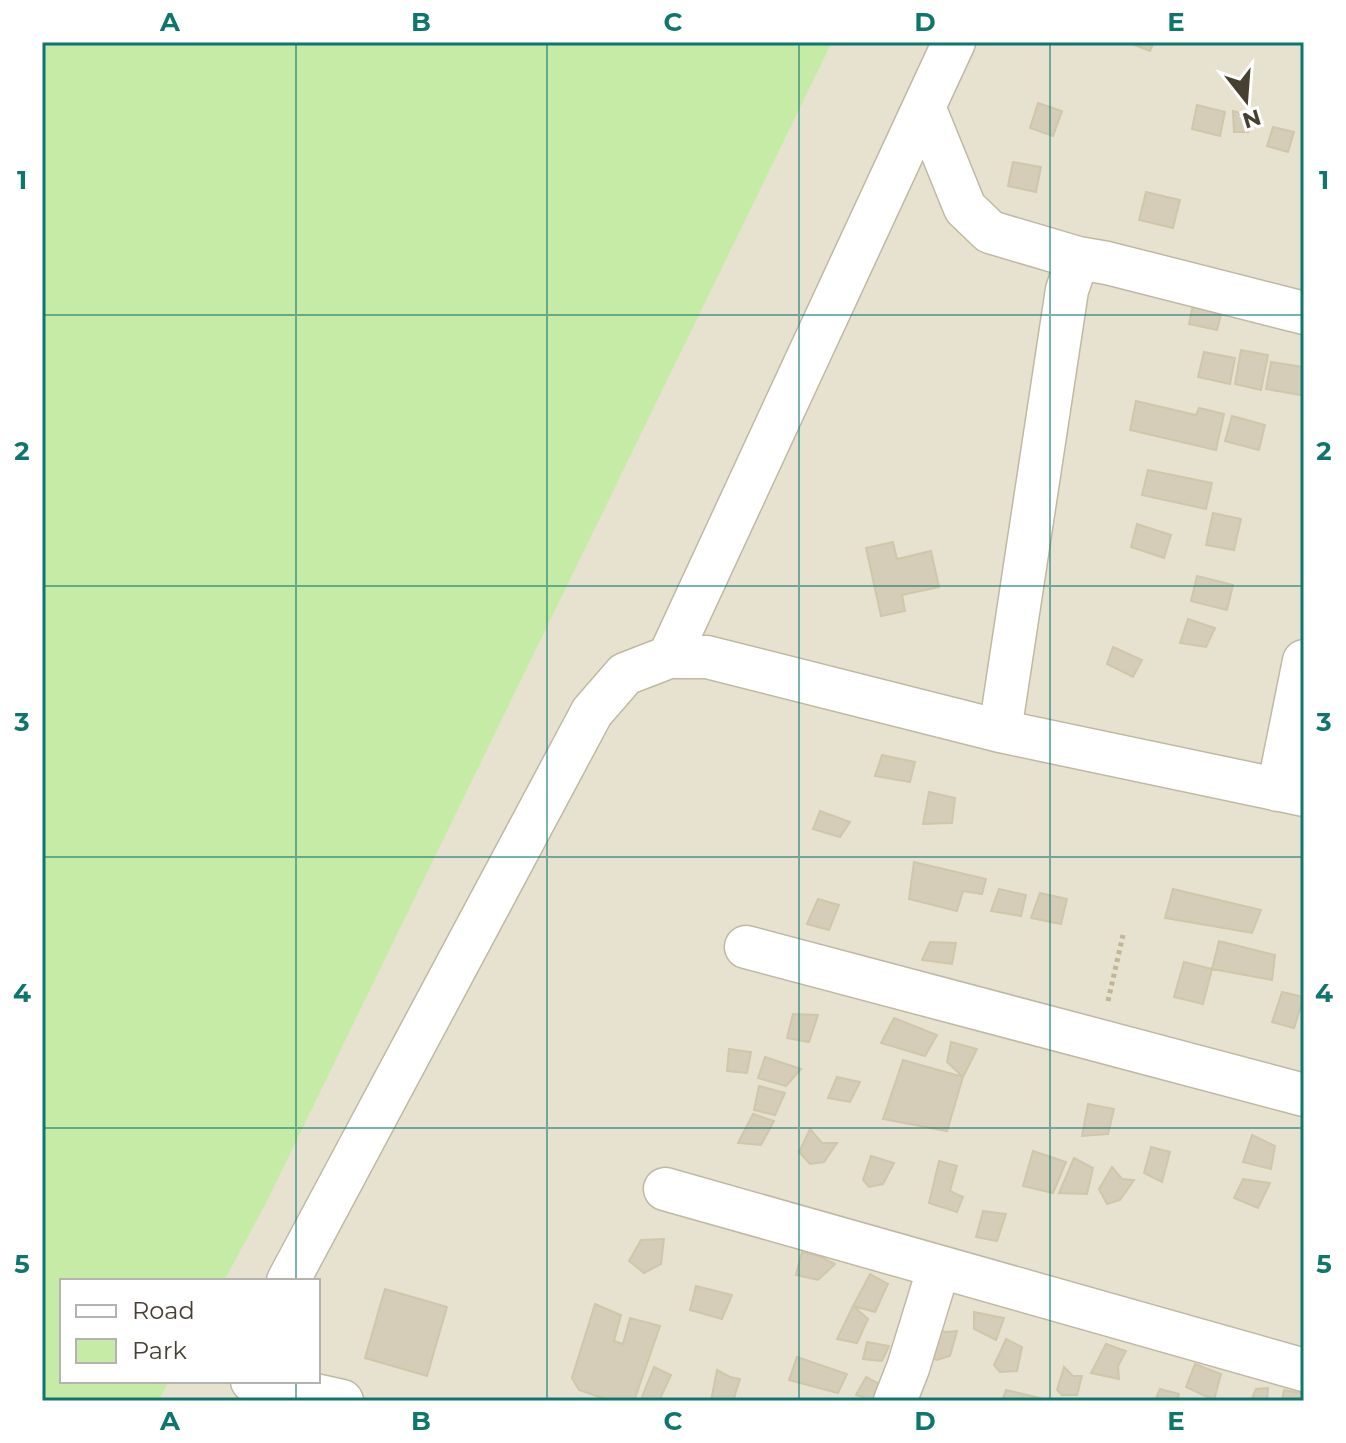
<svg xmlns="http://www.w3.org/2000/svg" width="1346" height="1443" viewBox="0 0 1346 1443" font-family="Montserrat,sans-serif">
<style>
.residential{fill:#e7e2d0;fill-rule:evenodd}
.green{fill:#c5eba7}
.building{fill:#d5cdb7;stroke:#d0c6aa;stroke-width:2}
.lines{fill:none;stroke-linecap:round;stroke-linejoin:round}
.minor-casing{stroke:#bfb9a4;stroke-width:45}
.path{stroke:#c2b794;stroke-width:5;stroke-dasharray:4 4;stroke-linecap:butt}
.minor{stroke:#fff;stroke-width:42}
.grid{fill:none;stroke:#0f766e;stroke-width:2;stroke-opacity:0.55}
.neatline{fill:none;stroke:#0f766e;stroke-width:3}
.grid-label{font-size:26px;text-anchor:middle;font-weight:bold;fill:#0f766e}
</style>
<rect width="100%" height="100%" fill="#f3f0e2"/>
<path class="residential" d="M42 42H1304V1401H42ZM62 1281H318V1381H62Z"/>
<path class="green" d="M42 42H832L266 1203 224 1281H62V1381H169L158 1401H42Z"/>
<path class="building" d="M1127 42H1154L1150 51Z
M1038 103 1062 111 1053 136 1030 128Z
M1197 105 1225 112 1220 136 1192 129Z
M1233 111 1248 115V132H1234Z
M1273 127 1294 132 1288 152 1267 146Z
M1013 162 1041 167 1036 192 1008 186Z
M1146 192 1180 200 1173 228 1139 220Z
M1194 300 1223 306 1217 330 1189 324Z
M1241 350 1268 355 1261 390 1235 384Z
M1204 352 1235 358 1230 384 1198 377Z
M1271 362 1304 367 1301 395 1266 389Z
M1136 401 1196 415 1199 408 1224 414 1216 450 1130 430Z
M1232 416 1265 425 1259 450 1225 441Z
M1148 470 1212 483 1206 509 1142 495Z
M1213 513 1241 519 1234 550 1206 545Z
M1137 524 1171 535 1164 558 1131 547Z
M893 542 897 559 931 551 939 587 902 595 905 611 881 616 866 548Z
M1197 576 1233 585 1227 610 1191 601Z
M1188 619 1215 628 1206 647 1180 643Z
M1113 647 1142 660 1133 677 1107 664Z
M882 755 915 762 910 782 875 776Z
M929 792 955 798 952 823 923 824Z
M820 811 850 822 840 837 813 829Z
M914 862 986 879 982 894 963 891 957 911 909 899Z
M999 889 1026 895 1021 916 991 911Z
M1173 889 1261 910 1252 933 1165 918Z
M1040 893 1067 899 1061 924 1031 918Z
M818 899 839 905 829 930 807 924Z
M1219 941 1275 955 1272 980 1212 969Z
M930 942 956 943 952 964 922 960Z
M1184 962 1212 969 1203 1004 1174 997Z
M1282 992 1304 997 1294 1028 1272 1022Z
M793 1014 818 1015 809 1042 787 1038Z
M894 1018 937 1035 925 1056 881 1043Z
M951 1042 977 1049 963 1077 947 1062Z
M729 1049 751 1052 747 1073 727 1071Z
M765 1057 801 1069 786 1086 758 1078Z
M903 1060 963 1077 947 1131 883 1119Z
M837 1077 860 1082 850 1102 828 1098Z
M759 1086 785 1093 775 1115 754 1110Z
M1088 1104 1114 1109 1108 1134 1082 1136Z
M753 1114 774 1121 761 1145 738 1143Z
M810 1129 822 1143H837L824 1162 810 1164 799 1152Z
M1252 1135 1275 1146 1271 1169 1243 1162Z
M1151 1147 1170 1152 1162 1182 1144 1173Z
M1033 1151 1066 1162 1053 1193 1023 1186Z
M871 1156 894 1163 883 1184 869 1187 863 1180Z
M1074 1158 1093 1168 1087 1194 1059 1193Z
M939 1161 957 1166 950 1191 963 1197 957 1212 929 1203Z
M1112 1167 1122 1179 1134 1180 1120 1200 1107 1204 1099 1189Z
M1243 1179 1270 1183 1258 1208 1234 1198Z
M983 1211 1006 1214 997 1241 976 1237Z
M664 1239 661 1264 644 1273 629 1261 641 1240Z
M802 1252 819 1256 835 1264 818 1280 796 1275Z
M870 1274 888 1284 875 1312 853 1306Z
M696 1286 732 1295 722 1319 690 1310Z
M385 1289 447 1307 427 1376 365 1358Z
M595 1304 621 1315 614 1341 623 1344 630 1318 660 1326 634 1401H611L579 1390 572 1378Z
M853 1306 868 1319 857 1343 837 1339Z
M974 1312 1004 1318 996 1340 974 1329Z
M933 1324 945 1332 957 1331 950 1356 937 1360 926 1356Z
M1006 1339 1022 1347 1017 1371 1000 1372 994 1365Z
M867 1342 889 1346 882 1361 863 1359Z
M1106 1344 1126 1351 1118 1366 1119 1379 1091 1373Z
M797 1357 847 1374 838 1393 789 1380Z
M1195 1364 1221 1374 1214 1400 1186 1387Z
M654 1367 671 1375 659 1401H646L642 1397Z
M1064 1367 1073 1376H1082L1077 1395H1062L1057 1390Z
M717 1370 730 1377 740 1379 733 1401H711Z
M866 1377 885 1387 875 1401 856 1395Z
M1268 1388 1267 1401H1251L1256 1389Z
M1160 1389 1179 1394 1177 1401H1155Z
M1006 1390 1040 1398 1039 1401H1002Z
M1284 1390 1304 1394V1401H1282Z"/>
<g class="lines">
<g class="minor-casing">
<path id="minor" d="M924 107 965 208 990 232 1078 258 1107 263 1304 313
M669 657 954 42
M1000 731 1067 290 1078 258
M1278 790 1304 661
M746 947 1304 1095
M665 1189 1304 1370
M288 1281 592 712 625 674 669 657H707L1000 731 1304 795
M252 1381 342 1401
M895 1401 908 1368 939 1267"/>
</g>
<path class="path" d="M1108 1001 1123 935"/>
<use href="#minor" class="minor"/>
</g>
<path class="grid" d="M296 42V1281M547 42V1401M799 42V1401M1050 42V1401M42 315H1304M42 586H1304M42 857H1304M42 1128H1304M296 1381V1401"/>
<rect width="1346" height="1443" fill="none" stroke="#ffffff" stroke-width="88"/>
<rect x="60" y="1279" width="260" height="104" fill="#ffffff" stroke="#b5b3ad" stroke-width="2"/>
<rect x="76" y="1305" width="40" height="12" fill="#ffffff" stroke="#b5b3ad" stroke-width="2"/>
<text x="132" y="1319" font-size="24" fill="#454032">Road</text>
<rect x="76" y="1339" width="40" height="24" fill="#c5eba7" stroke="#b5b3ad" stroke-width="2"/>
<text x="132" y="1359" font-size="24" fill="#454032">Park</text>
<g transform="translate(1246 100) rotate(163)" stroke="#ffffff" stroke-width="6" paint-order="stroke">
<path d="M0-6L14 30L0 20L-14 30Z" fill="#454032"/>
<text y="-12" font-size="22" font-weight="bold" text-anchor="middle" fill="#454032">N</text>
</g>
<rect x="44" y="44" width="1258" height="1355" class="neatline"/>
<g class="grid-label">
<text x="170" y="31">A</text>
<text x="421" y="31">B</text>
<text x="673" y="31">C</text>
<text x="925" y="31">D</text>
<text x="1176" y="31">E</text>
<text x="22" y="189">1</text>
<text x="1324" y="189">1</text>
<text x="22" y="460">2</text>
<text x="1324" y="460">2</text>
<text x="22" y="731">3</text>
<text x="1324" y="731">3</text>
<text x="22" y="1002">4</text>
<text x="1324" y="1002">4</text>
<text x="22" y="1273">5</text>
<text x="1324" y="1273">5</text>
<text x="170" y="1430">A</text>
<text x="421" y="1430">B</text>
<text x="673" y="1430">C</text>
<text x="925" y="1430">D</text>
<text x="1176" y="1430">E</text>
</g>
</svg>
